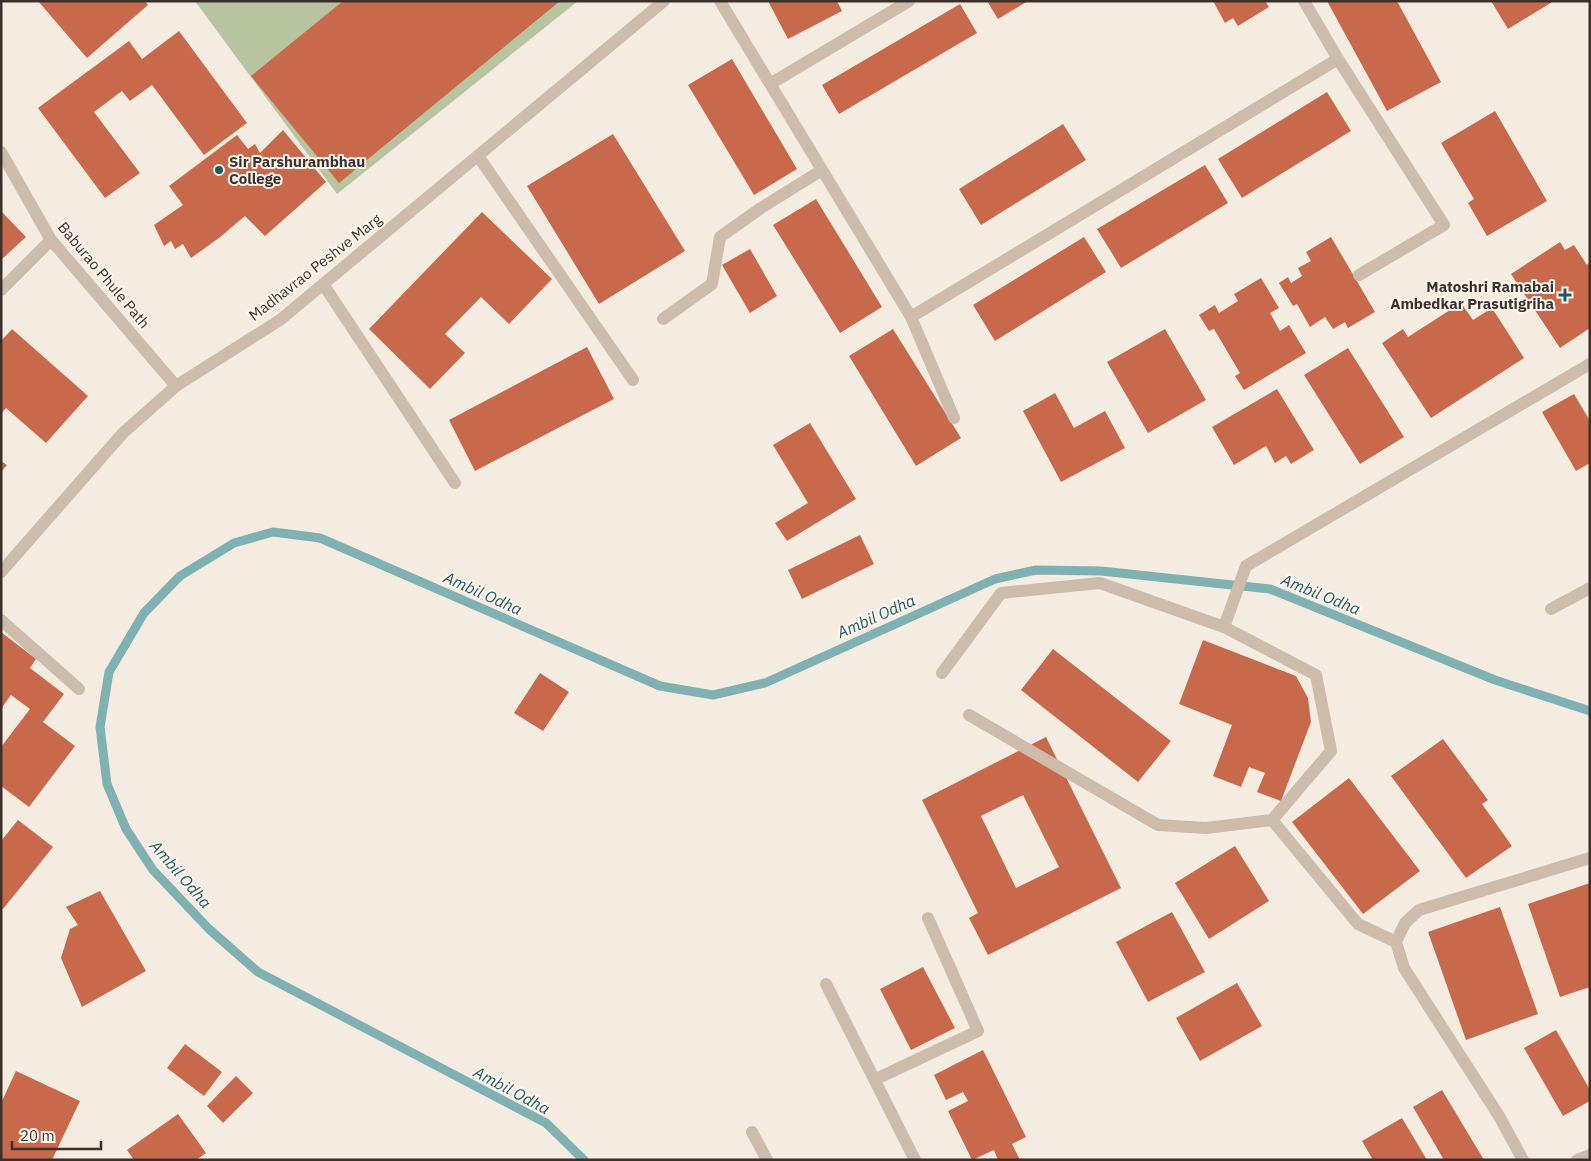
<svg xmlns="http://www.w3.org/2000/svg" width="1591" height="1161" viewBox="0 0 1591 1161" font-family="'IBM Plex Sans',sans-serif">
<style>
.green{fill:#b8c4a0}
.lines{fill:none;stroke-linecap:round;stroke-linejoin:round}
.stream{stroke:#7fb0b2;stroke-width:9}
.building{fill:#c8694b;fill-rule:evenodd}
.minor{stroke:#cdbbac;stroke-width:12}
.poi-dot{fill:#1f5a5e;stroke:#fbf5ee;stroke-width:2}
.labels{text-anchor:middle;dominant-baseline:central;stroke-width:4;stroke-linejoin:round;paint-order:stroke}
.poi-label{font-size:15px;font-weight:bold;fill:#3b302b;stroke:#fbf5ee;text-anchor:start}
.street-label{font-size:15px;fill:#3b302b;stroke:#fbf5ee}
.water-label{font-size:16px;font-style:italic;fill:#1f5a5e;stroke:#fbf5ee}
</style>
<rect width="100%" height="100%" fill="#f4ebe1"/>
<path class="green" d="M195 1H578L337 194Z"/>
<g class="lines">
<path class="stream" d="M584 1160 546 1123 258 972 209 929 153 870 126 829 107 784 100 727 109 672 144 613 180 576 234 543 273 532 320 538 660 686 713 695 765 683 995 579 1036 570 1101 571 1270 589 1495 680 1590 711"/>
</g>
<path class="building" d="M38 1H145L148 5 87 58Z
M343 1H560L339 183 251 76Z
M768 1H837L842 11 788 39Z
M987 1H1028L998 19Z
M1213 1H1265L1269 7 1238 26 1233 18 1225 23Z
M1327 1H1397L1441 82 1387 111Z
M1491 1H1554L1508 29Z
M960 4 977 33 839 114 822 85Z
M179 31 247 123 204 155 152 85 130 101 122 91 94 112 140 173 105 198 38 108 129 41 142 59Z
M732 59 797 169 754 195 688 85Z
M1327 92 1351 131 1242 198 1218 159Z
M1495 111 1547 201 1487 236 1468 203 1474 199 1441 143Z
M1063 124 1086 160 981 225 959 189Z
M283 130 326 182 265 236 245 216 219 238 191 258 183 244 175 249 171 241 164 246 154 225 183 205 169 186 237 135 248 149 255 144 260 153Z
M613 134 685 251 599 304 527 186Z
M1205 165 1228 203 1121 268 1097 229Z
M816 199 882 307 840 333 773 225Z
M1 211 26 237 1 260Z
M482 212 552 279 509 324 481 297 445 334 465 353 430 389 369 329Z
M1084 237 1106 272 995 341 973 305Z
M1331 237 1375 312 1348 328 1345 322 1333 329 1325 317 1310 327 1297 304 1293 306 1279 283 1288 277 1291 283 1302 276 1298 268 1311 261 1306 252Z
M1560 242 1565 250 1574 245 1587 265 1590 262V328L1560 348 1511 274Z
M750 249 777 296 750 313 722 265Z
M1261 278 1279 308 1270 313 1280 331 1289 325 1306 353 1244 390 1235 376 1240 373 1214 329 1209 331 1199 315 1215 305 1219 313 1238 301 1234 294Z
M1461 303 1473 320 1492 308 1524 358 1431 418 1382 343 1403 329 1408 337Z
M12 329 88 396 46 443 6 408 1 414V341Z
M893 329 961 438 916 466 849 356Z
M1165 329 1206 400 1148 433 1107 362Z
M587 347 614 399 475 471 449 420Z
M1348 348 1404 437 1360 464 1304 375Z
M1277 389 1314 450 1291 464 1286 456 1275 463 1266 446 1234 465 1212 427Z
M1055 393 1074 428 1105 411 1125 448 1061 482 1023 411Z
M1574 394 1590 421V463L1576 471 1542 412Z
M810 423 856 499 787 541 775 523 808 503 773 445Z
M1 461 7 465 1 472Z
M860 535 874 564 802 599 788 570Z
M1 632 36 659 30 668 64 694 43 722 75 746 29 807 1 786V747L30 709 11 695 1 709Z
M1203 640 1296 676 1308 698 1311 722 1281 801 1257 792 1265 773 1249 767 1241 787 1213 776 1232 725 1179 704Z
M1053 649 1171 741 1138 782 1021 690Z
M540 673 569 692 543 731 514 713Z
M1046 737 1121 888 988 955 969 918 978 913 922 800ZM1023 795 1059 867 1016 888 981 816Z
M1443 739 1488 800 1482 804 1512 846 1466 878 1391 776Z
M1349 778 1420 871 1363 914 1292 822Z
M18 820 53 847 3 909 1 908V841Z
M1235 846 1269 901 1209 939 1175 883Z
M1590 883V987L1560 997 1528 904Z
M100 891 146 971 82 1007 61 958 70 929 78 925 66 907Z
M1500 907 1538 1014 1466 1040 1428 932Z
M1172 912 1205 972 1148 1002 1116 942Z
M923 967 955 1028 911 1050 880 989Z
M1237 983 1262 1026 1200 1061 1176 1018Z
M1556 1030 1590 1090V1101L1563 1116 1524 1048Z
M185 1044 222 1072 204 1096 167 1068Z
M983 1050 1026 1137 1012 1144 1020 1160H998L994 1150 972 1160 948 1111 968 1101 963 1092 946 1100 934 1075Z
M16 1071 80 1101 52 1160H1V1103Z
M236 1076 253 1093 223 1123 207 1106Z
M1442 1090 1484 1160H1444L1413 1107Z
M178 1114 206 1153 196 1160H134L127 1150Z
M1402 1118 1427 1160H1373L1362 1141Z"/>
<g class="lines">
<path class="minor" d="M720 1 911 317 954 418
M1304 1 1338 59 1444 225 1359 275
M770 84 909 1
M1 152 51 240 176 386
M478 156 633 380
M323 284 455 483
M1 290 51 240
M911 317 1338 59
M663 319 712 284 720 237 761 208 822 170
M1 572 123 433 176 386 280 320 664 1
M1551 609 1590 588
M1 620 79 689
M1224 627 1246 566 1590 364
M942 673 1001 593 1100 583 1224 627 1316 675 1331 751 1272 820 1358 924 1396 942
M969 715 1158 825 1206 828 1272 820
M826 984 915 1160
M876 1079 978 1031 928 918
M752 1132 767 1160
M1523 1160 1499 1116 1404 968 1396 942 1405 923 1419 910 1590 858
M1577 1160 1590 1155"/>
</g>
<g class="poi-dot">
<circle cx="219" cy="170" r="5"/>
<path d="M1562.5 287.5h5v5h5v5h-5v5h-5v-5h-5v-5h5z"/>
</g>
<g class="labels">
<g class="poi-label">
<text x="229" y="161">Sir Parshurambhau<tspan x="229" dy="17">College</tspan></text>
<text x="1554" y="286" text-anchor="end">Matoshri Ramabai<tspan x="1554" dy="17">Ambedkar Prasutigriha</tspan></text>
</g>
<g class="street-label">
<text transform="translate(315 267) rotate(-38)">Madhavrao Peshve Marg</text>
<text transform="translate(104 275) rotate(50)">Baburao Phule Path</text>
</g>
<g class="water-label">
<text transform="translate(483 593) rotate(24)">Ambil Odha</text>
<text transform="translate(1321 594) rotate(22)">Ambil Odha</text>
<text transform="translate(876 616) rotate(-24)">Ambil Odha</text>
<text transform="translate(181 874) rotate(49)">Ambil Odha</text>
<text transform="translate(512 1090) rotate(28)">Ambil Odha</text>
</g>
</g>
<rect width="1591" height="1161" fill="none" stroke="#3b302b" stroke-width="5"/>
<path d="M12 1141v8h89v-8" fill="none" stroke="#3b302b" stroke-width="2.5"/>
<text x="20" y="1141" font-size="15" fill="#3b302b" stroke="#fbf5ee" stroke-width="4" paint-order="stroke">20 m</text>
</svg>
